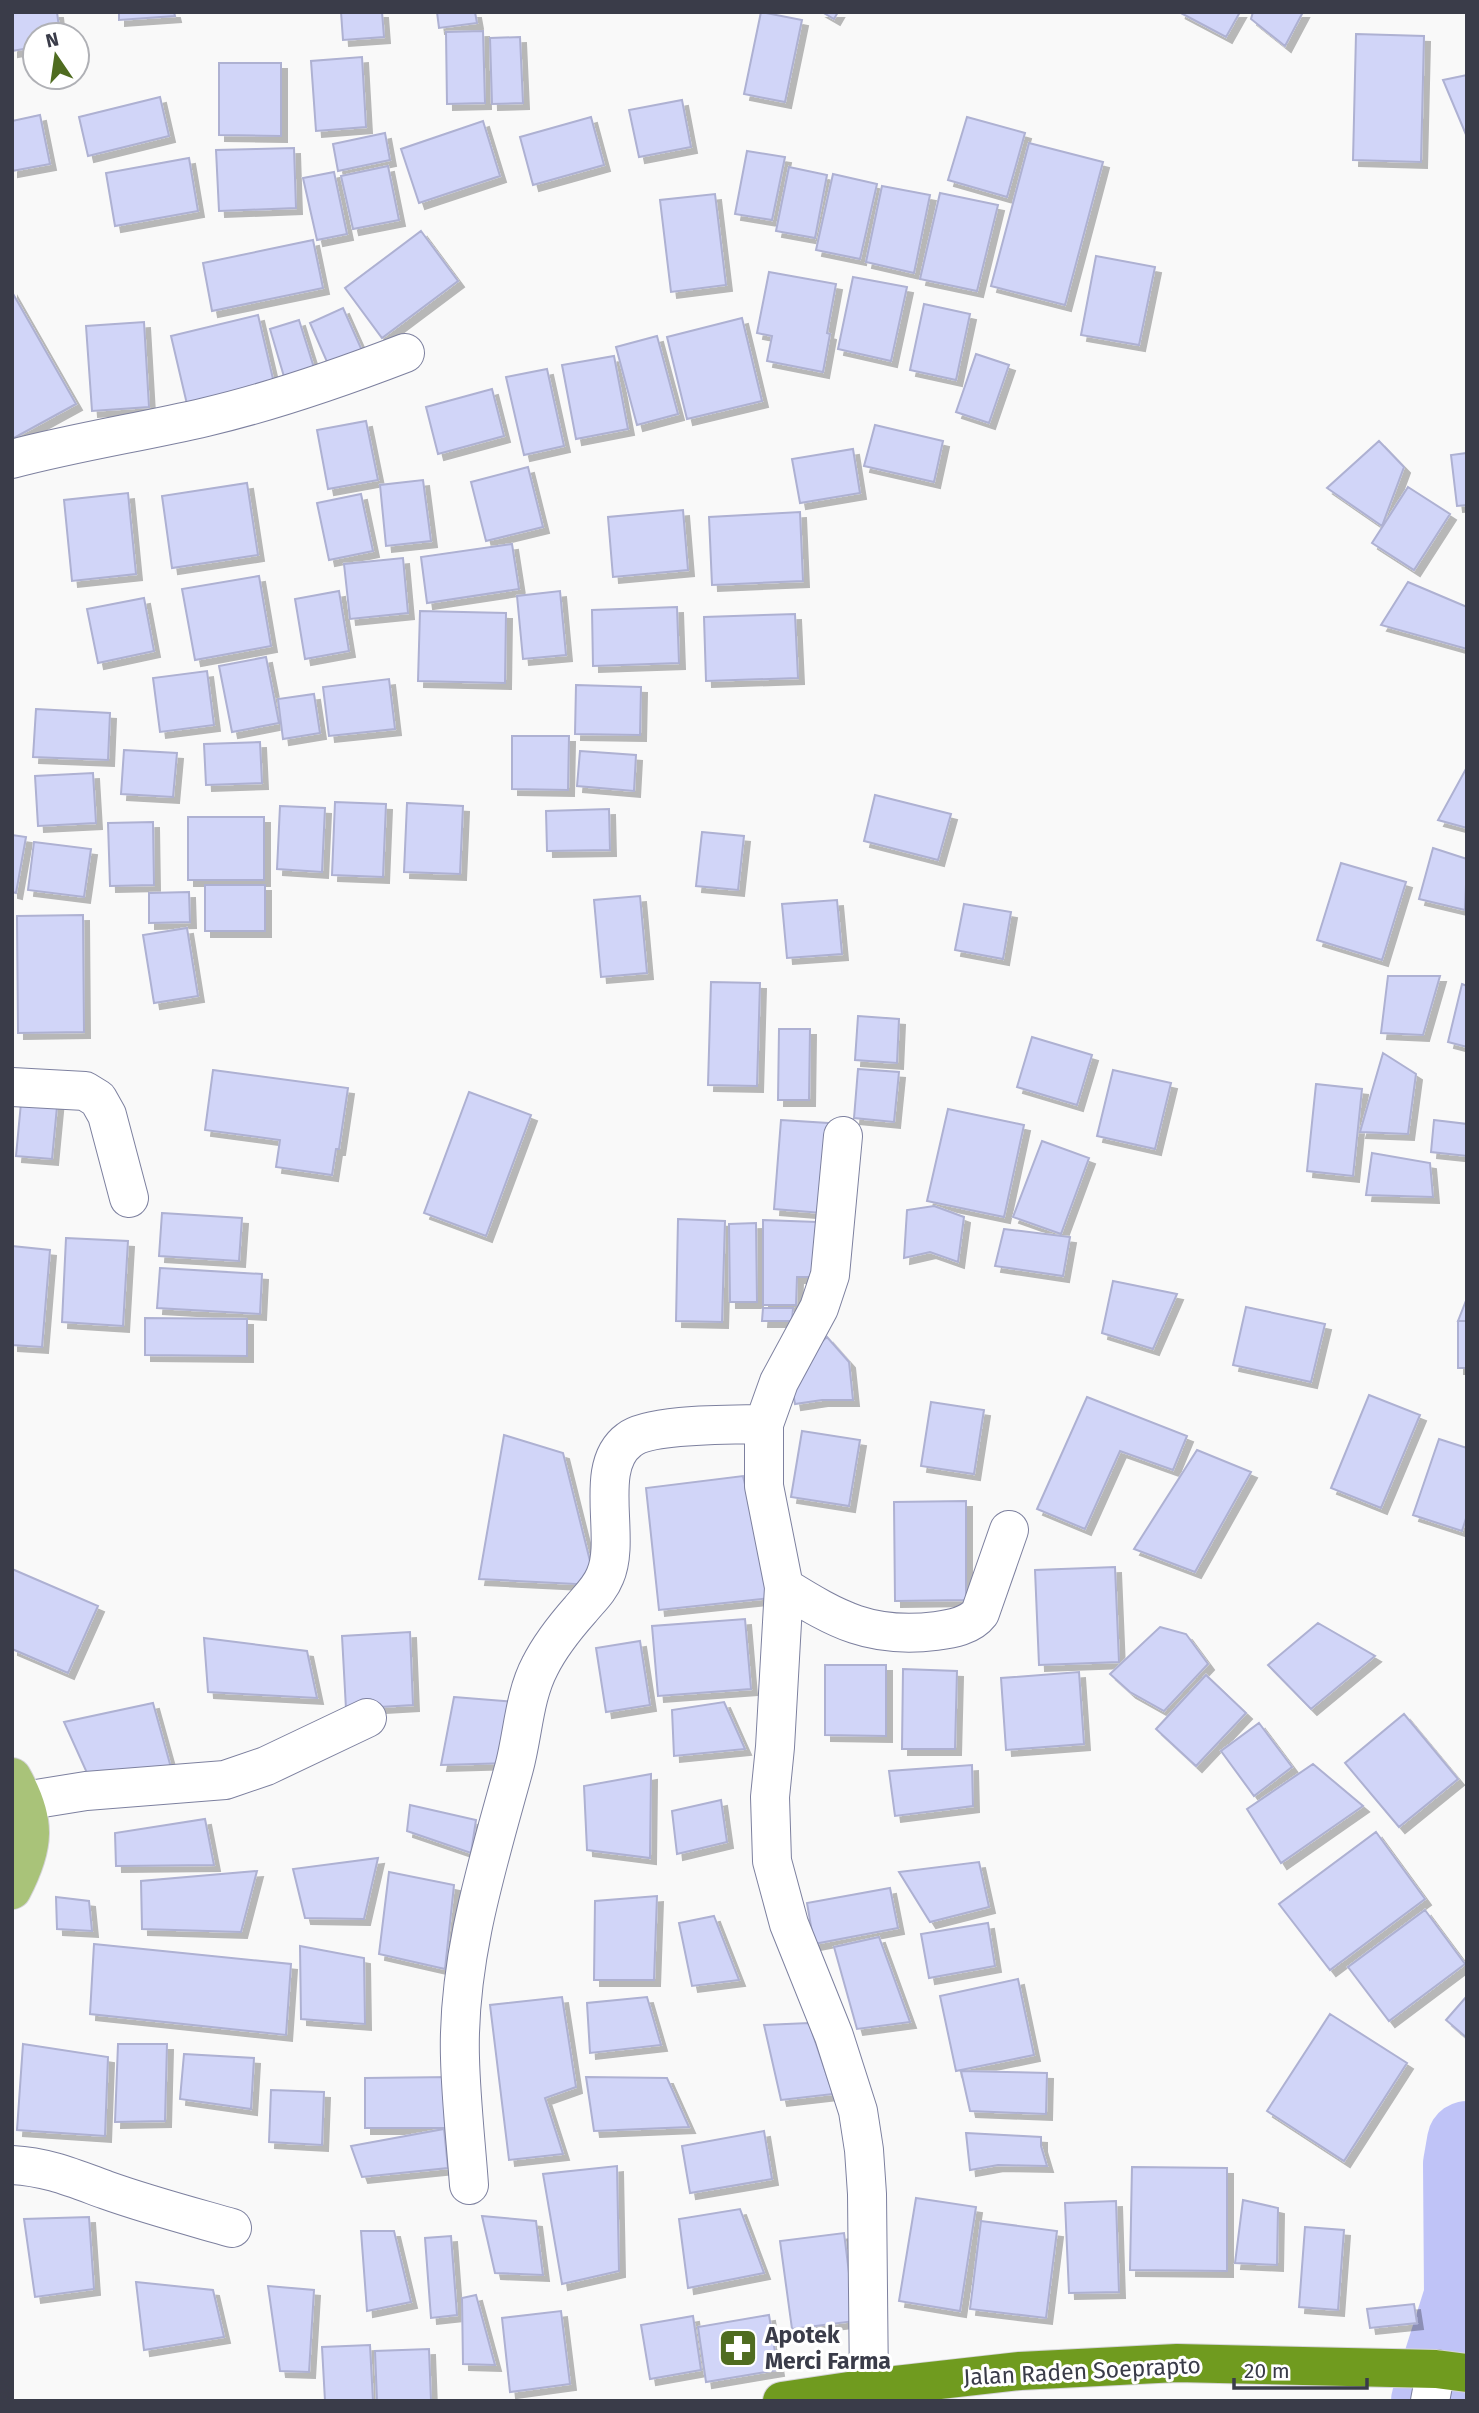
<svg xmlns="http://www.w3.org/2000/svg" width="1479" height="2413" viewBox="0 0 1479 2413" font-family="'Fira Sans',sans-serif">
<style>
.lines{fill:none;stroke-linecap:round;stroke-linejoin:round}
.river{stroke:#bfc3f7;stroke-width:80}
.building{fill:#d1d5f8;stroke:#aeb1d2;stroke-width:2;filter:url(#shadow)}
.minor-casing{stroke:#7d809f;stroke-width:40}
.major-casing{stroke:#d4d4d7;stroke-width:40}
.highway-casing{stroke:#d4d4d7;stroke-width:40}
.minor{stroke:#fff;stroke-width:38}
.major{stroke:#a9c379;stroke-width:38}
.highway{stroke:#709b1f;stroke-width:38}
.labels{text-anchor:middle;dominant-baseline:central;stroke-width:6;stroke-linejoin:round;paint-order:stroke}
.poi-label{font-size:23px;font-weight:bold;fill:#3a3c49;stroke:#fff;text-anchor:start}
.street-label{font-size:23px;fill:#3a3c49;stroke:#fff}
</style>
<defs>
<filter id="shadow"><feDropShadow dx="6" dy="6" stdDeviation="0" flood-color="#0004"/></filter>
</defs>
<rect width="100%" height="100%" fill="#f9f9f9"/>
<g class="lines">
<path class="river" d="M1431 2401 1464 2296 1463 2164 1467 2141"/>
</g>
<path class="building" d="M12 12H57L60 35H35V47L12 51Z
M119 12H174L175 16 119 20Z
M341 12H382L384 37 343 40Z
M437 12H475L477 23 439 28Z
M761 12 802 20 785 102 744 94Z
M822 12H838L834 19Z
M1179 12H1240L1226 37Z
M1253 12H1303L1285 46 1251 19Z
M483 31 485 103 447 104 446 32Z
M1356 34 1424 36 1421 162 1353 160Z
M520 37 523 103 492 104 490 38Z
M362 57 366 127 316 131 311 61Z
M219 63H281V136L219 135Z
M1467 75V137L1443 80Z
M160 97 169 136 88 156 79 117Z
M682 100 691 147 639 157 629 110Z
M40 115 50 164 12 171V121Z
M591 117 604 165 533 185 520 137Z
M967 117 1025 133 1007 197 948 180Z
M483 121 500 176 419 203 401 149Z
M385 133 390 160 338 171 333 144Z
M1029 143 1103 162 1065 305 991 286Z
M294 148 296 208 219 211 216 150Z
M747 151 785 157 772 220 735 214Z
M189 158 198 211 115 226 106 173Z
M388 166 399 220 353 229 341 176Z
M789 167 827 175 815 238 776 231Z
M334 172 347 234 317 240 303 178Z
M833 174 877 184 860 259 816 250Z
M882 186 930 195 914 273 866 262Z
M940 193 998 205 977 291 920 279Z
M715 194 726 285 671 292 660 200Z
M421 231 458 281 382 338 345 288Z
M313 240 323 288 212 311 203 263Z
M1096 256 1155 267 1139 345 1081 335Z
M769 272 836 284 827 333 830 334 823 372 767 361 772 336 757 333Z
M853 277 907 287 891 361 838 349Z
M12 292 76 404 12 439Z
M924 304 970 314 956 380 910 370Z
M343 308 364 355 331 371 310 323Z
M258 315 277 396 190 417 171 336Z
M742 318 762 401 687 419 667 337Z
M299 320 315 371 285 380 270 329Z
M144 322 149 407 92 411 86 326Z
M657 336 678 414 637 425 616 347Z
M976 354 1009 365 989 423 956 412Z
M614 356 628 429 576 439 562 365Z
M547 369 564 446 524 455 506 377Z
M492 389 504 436 438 454 426 407Z
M366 421 378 480 328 489 317 430Z
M875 425 943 441 934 482 864 466Z
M1379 441 1404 467 1382 526 1327 488Z
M853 449 860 493 800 503 792 459Z
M1467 453V505L1457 506 1451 455Z
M528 467 543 527 486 541 471 482Z
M423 480 431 541 386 546 380 485Z
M247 483 258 555 172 568 162 496Z
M1408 487 1450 514 1414 570 1372 543Z
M128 493 136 574 72 581 64 500Z
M361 494 373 551 329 560 317 503Z
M683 510 688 570 613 577 608 517Z
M800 512 803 581 712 585 709 517Z
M512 544 519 589 427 603 421 557Z
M403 558 408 613 350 619 344 564Z
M259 576 271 646 195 660 182 589Z
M1408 582 1467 607V649L1381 625Z
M339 591 349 651 305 659 295 599Z
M560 591 566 655 523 659 517 596Z
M144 598 154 651 98 663 87 609Z
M677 607 679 663 593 666 592 610Z
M420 611 506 613 505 683 418 681Z
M795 614 798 678 706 681 704 617Z
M266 657 279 723 232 732 219 666Z
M207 671 214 725 160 732 153 678Z
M389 679 395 729 329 736 323 687Z
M576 685 641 687 640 735 575 734Z
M314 694 320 733 283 739 278 699Z
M36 709 110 713 108 760 33 757Z
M512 736H569L568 790 512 789Z
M260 742 262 783 206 785 204 744Z
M124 750 177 753 173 797 121 794Z
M580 751 636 755 634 791 577 786Z
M1467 767V828L1438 820Z
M93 773 96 823 38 826 35 776Z
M875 795 951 814 938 860 864 841Z
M335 802 386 804 383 877 332 875Z
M407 803 463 806 460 874 404 872Z
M280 806 325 808 322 872 277 869Z
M609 809 610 850 547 851 546 811Z
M188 817H264V880H188Z
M153 822 154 885 110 886 108 823Z
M702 832 744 836 738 890 696 886Z
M12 835 26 837 16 893 12 892Z
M34 842 91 849 84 897 28 890Z
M1433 848 1467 859 1465 910 1419 899Z
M1341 863 1406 882 1382 960 1317 940Z
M205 885H265V931H205Z
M189 892 190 922 149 923V893Z
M640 896 647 973 601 977 594 900Z
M837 900 842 954 787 958 782 904Z
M964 904 1011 912 1003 959 955 950Z
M83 915 84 1032 18 1033 17 916Z
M187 928 198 996 154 1003 143 935Z
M1388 976H1440L1423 1035 1381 1033Z
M711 982 760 983 757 1086 708 1085Z
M1462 984 1467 986V1047L1448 1042Z
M858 1016 899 1019 897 1063 855 1060Z
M779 1029H810L809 1100H778Z
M1032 1037 1092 1055 1077 1105 1017 1087Z
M1383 1053 1416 1074 1408 1134 1360 1132Z
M858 1069 899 1072 894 1122 854 1118Z
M213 1070 348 1088 339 1149H336L332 1175 276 1167 280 1140 205 1130Z
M1113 1070 1171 1083 1155 1149 1097 1136Z
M1316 1084 1362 1089 1353 1176 1307 1171Z
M22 1092 58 1096 52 1159 16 1156Z
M469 1092 531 1115 486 1236 424 1213Z
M948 1109 1024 1125 1004 1217 927 1201Z
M781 1120 828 1123 822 1213 774 1209Z
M1434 1120 1467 1124V1156L1431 1152Z
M1042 1141 1089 1158 1061 1234 1013 1217Z
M1372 1153 1430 1163 1433 1197 1366 1195Z
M934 1206 964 1217 958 1262 930 1252 904 1258 907 1210Z
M162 1213 242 1218 239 1261 159 1256Z
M678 1219 725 1221 722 1322 676 1321Z
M763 1220 817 1222 816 1277H797L796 1305H763Z
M756 1223 757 1302H730L729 1224Z
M1004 1229 1070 1237 1063 1276 995 1266Z
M66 1238 128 1241 123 1326 62 1322Z
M12 1246 50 1250 42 1347 12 1345Z
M160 1268 262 1274 260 1314 157 1308Z
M1113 1281 1177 1294 1153 1349 1102 1333Z
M1467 1298V1321H1458Z
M1246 1307 1325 1324 1311 1382 1233 1365Z
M763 1308H793L792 1321H762Z
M145 1318 247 1319V1356L145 1355Z
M1458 1321H1467V1368H1458Z
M827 1337 849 1362 853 1400H822L795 1404 789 1370Z
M1369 1395 1420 1415 1381 1508 1331 1488Z
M1087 1397 1187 1436 1173 1470 1120 1451 1085 1529 1037 1509Z
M931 1402 984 1410 974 1474 921 1466Z
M802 1431 860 1440 849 1506 791 1497Z
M504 1435 563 1453 596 1585 479 1579Z
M1439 1439 1467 1448V1515L1462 1531 1413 1515Z
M1197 1450 1251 1472 1195 1572 1134 1549Z
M743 1476 772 1598 659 1610 646 1488Z
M966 1501V1600L895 1601 894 1502Z
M1115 1567 1119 1662 1039 1665 1035 1570Z
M12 1569 98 1606 68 1673 12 1649Z
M745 1619 751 1689 658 1696 652 1626Z
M1318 1623 1375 1656 1311 1709 1268 1665Z
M1160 1627 1186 1634 1208 1664 1164 1711 1130 1692 1110 1674Z
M410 1632 413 1705 346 1709 342 1636Z
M204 1638 307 1651 317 1698 208 1692Z
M640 1641 650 1705 606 1712 596 1648Z
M825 1665H886V1736L825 1735Z
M903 1669 957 1671 955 1749H902Z
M1079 1672 1084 1744 1006 1750 1001 1678Z
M1206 1675 1246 1713 1196 1766 1156 1729Z
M454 1697 516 1702 509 1763 441 1765Z
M724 1702 745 1749 674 1756 672 1710Z
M153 1703 175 1782 92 1784 64 1722Z
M1404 1714 1458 1779 1399 1827 1345 1763Z
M1259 1723 1292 1767 1254 1796 1221 1751Z
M1313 1764 1363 1806 1281 1863 1247 1809Z
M972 1765 973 1806 895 1816 889 1771Z
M651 1774 650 1858 587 1850 584 1786Z
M721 1800 727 1842 677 1854 672 1811Z
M410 1805 476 1820 471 1853 407 1831Z
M205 1819 214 1865 116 1866 115 1833Z
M1376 1832 1425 1899 1330 1970 1279 1904Z
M378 1858 364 1919 305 1918 293 1869Z
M979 1862 989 1907 930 1922 899 1872Z
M257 1871 241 1932 142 1929 141 1881Z
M389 1872 454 1885 445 1969 379 1954Z
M890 1888 898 1928 814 1944 807 1903Z
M657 1896 654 1980H594L595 1901Z
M56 1897 89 1901 92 1931 57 1929Z
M1425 1910 1465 1964 1389 2021 1348 1967Z
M714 1916 739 1980 692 1986 679 1923Z
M988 1923 995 1966 929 1978 921 1934Z
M879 1937 910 2022 857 2029 834 1947Z
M94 1944 291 1964 286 2035 90 2014Z
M300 1946 364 1958 365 2024 301 2019Z
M1018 1979 1034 2055 956 2071 940 1996Z
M1467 1996V2038L1446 2020Z
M562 1997 576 2087 545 2098 563 2154 509 2160 490 2005Z
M647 1997 661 2045 590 2053 587 2003Z
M1330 2014 1407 2063 1344 2161 1267 2111Z
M809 2023 833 2094 781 2100 764 2025Z
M23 2044 108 2057 105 2136 17 2130Z
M118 2044H167L165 2121 115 2122Z
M184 2054 254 2058 251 2109 180 2099Z
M961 2071 1047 2073 1046 2114 970 2111Z
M452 2077V2128H365V2078Z
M586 2077 667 2078 689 2127 594 2131Z
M271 2090 324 2092 322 2145 269 2142Z
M444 2129 448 2168 362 2177 351 2146Z
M764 2131 772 2179 690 2193 682 2146Z
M966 2133 1041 2137V2146L1047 2166 998 2165 970 2170Z
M617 2166 619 2271 562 2284 543 2174Z
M1132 2167 1227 2168V2271L1130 2270Z
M916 2198 976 2207 960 2311 899 2301Z
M1243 2200 1278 2208 1277 2265 1235 2263Z
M1116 2201 1119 2292 1069 2293 1065 2203Z
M740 2209 764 2273 688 2288 679 2219Z
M482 2216 536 2221 543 2275 495 2273Z
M89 2217 94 2289 35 2297 24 2219Z
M981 2221 1057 2231 1046 2318 970 2309Z
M1305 2227 1344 2230 1338 2310 1299 2307Z
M361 2231H394L411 2302 367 2311Z
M844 2233 855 2321 792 2329 780 2241Z
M451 2236 457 2315 431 2318 425 2238Z
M136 2282 213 2290 224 2337 144 2350Z
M268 2286 314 2290 309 2372 280 2371Z
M476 2295 495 2365 463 2364 462 2298Z
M1414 2304 1417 2323 1370 2328 1367 2309Z
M561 2311 570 2384 510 2392 502 2318Z
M769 2315 778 2370 706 2382 698 2327Z
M693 2316 701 2370 650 2379 641 2325Z
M370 2345 373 2401H325L322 2347Z
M429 2349 431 2401H377L375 2351Z"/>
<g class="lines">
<g class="minor-casing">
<path id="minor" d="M12 459C76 442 142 432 206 417 274 401 340 378 405 353
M12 1087 85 1091 98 1099 107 1115 129 1198
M843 1136 830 1275 819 1308 779 1382 764 1424V1486L784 1587 775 1747 770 1797 772 1861 789 1924 834 2036 858 2111 864 2150 867 2194 869 2388
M784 1587C837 1620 871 1639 936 1631 952 1629 970 1626 980 1613L1009 1530
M24 1801 86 1791 225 1780 266 1766 367 1718
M12 2165C48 2167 73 2178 106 2190 148 2205 190 2216 232 2228
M469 2185C466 2143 461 2100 460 2058 457 1959 488 1863 514 1768 523 1735 524 1696 540 1666 550 1646 565 1627 580 1610 589 1599 600 1589 605 1576 622 1538 592 1467 629 1440 650 1423 735 1425 764 1424
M1430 2401 1436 2369"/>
</g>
<g class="major-casing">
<path id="major" d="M12 1777C37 1821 35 1846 12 1890"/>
</g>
<g class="highway-casing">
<path id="highway" d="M782 2401 869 2388 1020 2371 1177 2363 1436 2369 1467 2373"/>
</g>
<use href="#minor" class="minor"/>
<use href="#major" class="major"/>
<use href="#highway" class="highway"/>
</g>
<defs>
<g id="pharmacy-square" transform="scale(2.0125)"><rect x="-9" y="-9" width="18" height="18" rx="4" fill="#4f6c20" stroke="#fff"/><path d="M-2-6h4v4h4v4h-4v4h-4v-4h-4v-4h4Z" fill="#fff"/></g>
</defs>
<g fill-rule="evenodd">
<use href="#pharmacy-square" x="738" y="2348"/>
</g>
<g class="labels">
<g class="poi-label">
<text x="765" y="2335">Apotek<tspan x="765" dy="26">Merci Farma</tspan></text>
</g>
<g class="street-label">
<text transform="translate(1082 2371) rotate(-3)">Jalan Raden Soeprapto</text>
</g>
</g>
<rect width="1479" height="2413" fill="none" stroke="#3a3c49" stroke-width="28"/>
<g transform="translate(56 56) rotate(347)"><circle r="33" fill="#ffffff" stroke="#b0b1b6" stroke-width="2"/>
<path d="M0-5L12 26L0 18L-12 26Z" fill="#4f6c20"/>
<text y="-10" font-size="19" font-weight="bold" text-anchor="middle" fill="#3a3c49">N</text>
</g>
<path d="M1234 2378v10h133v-10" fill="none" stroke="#3a3c49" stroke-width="3.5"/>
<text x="1244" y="2378" font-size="21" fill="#3a3c49" stroke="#ffffff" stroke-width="5" paint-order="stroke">20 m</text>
</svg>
